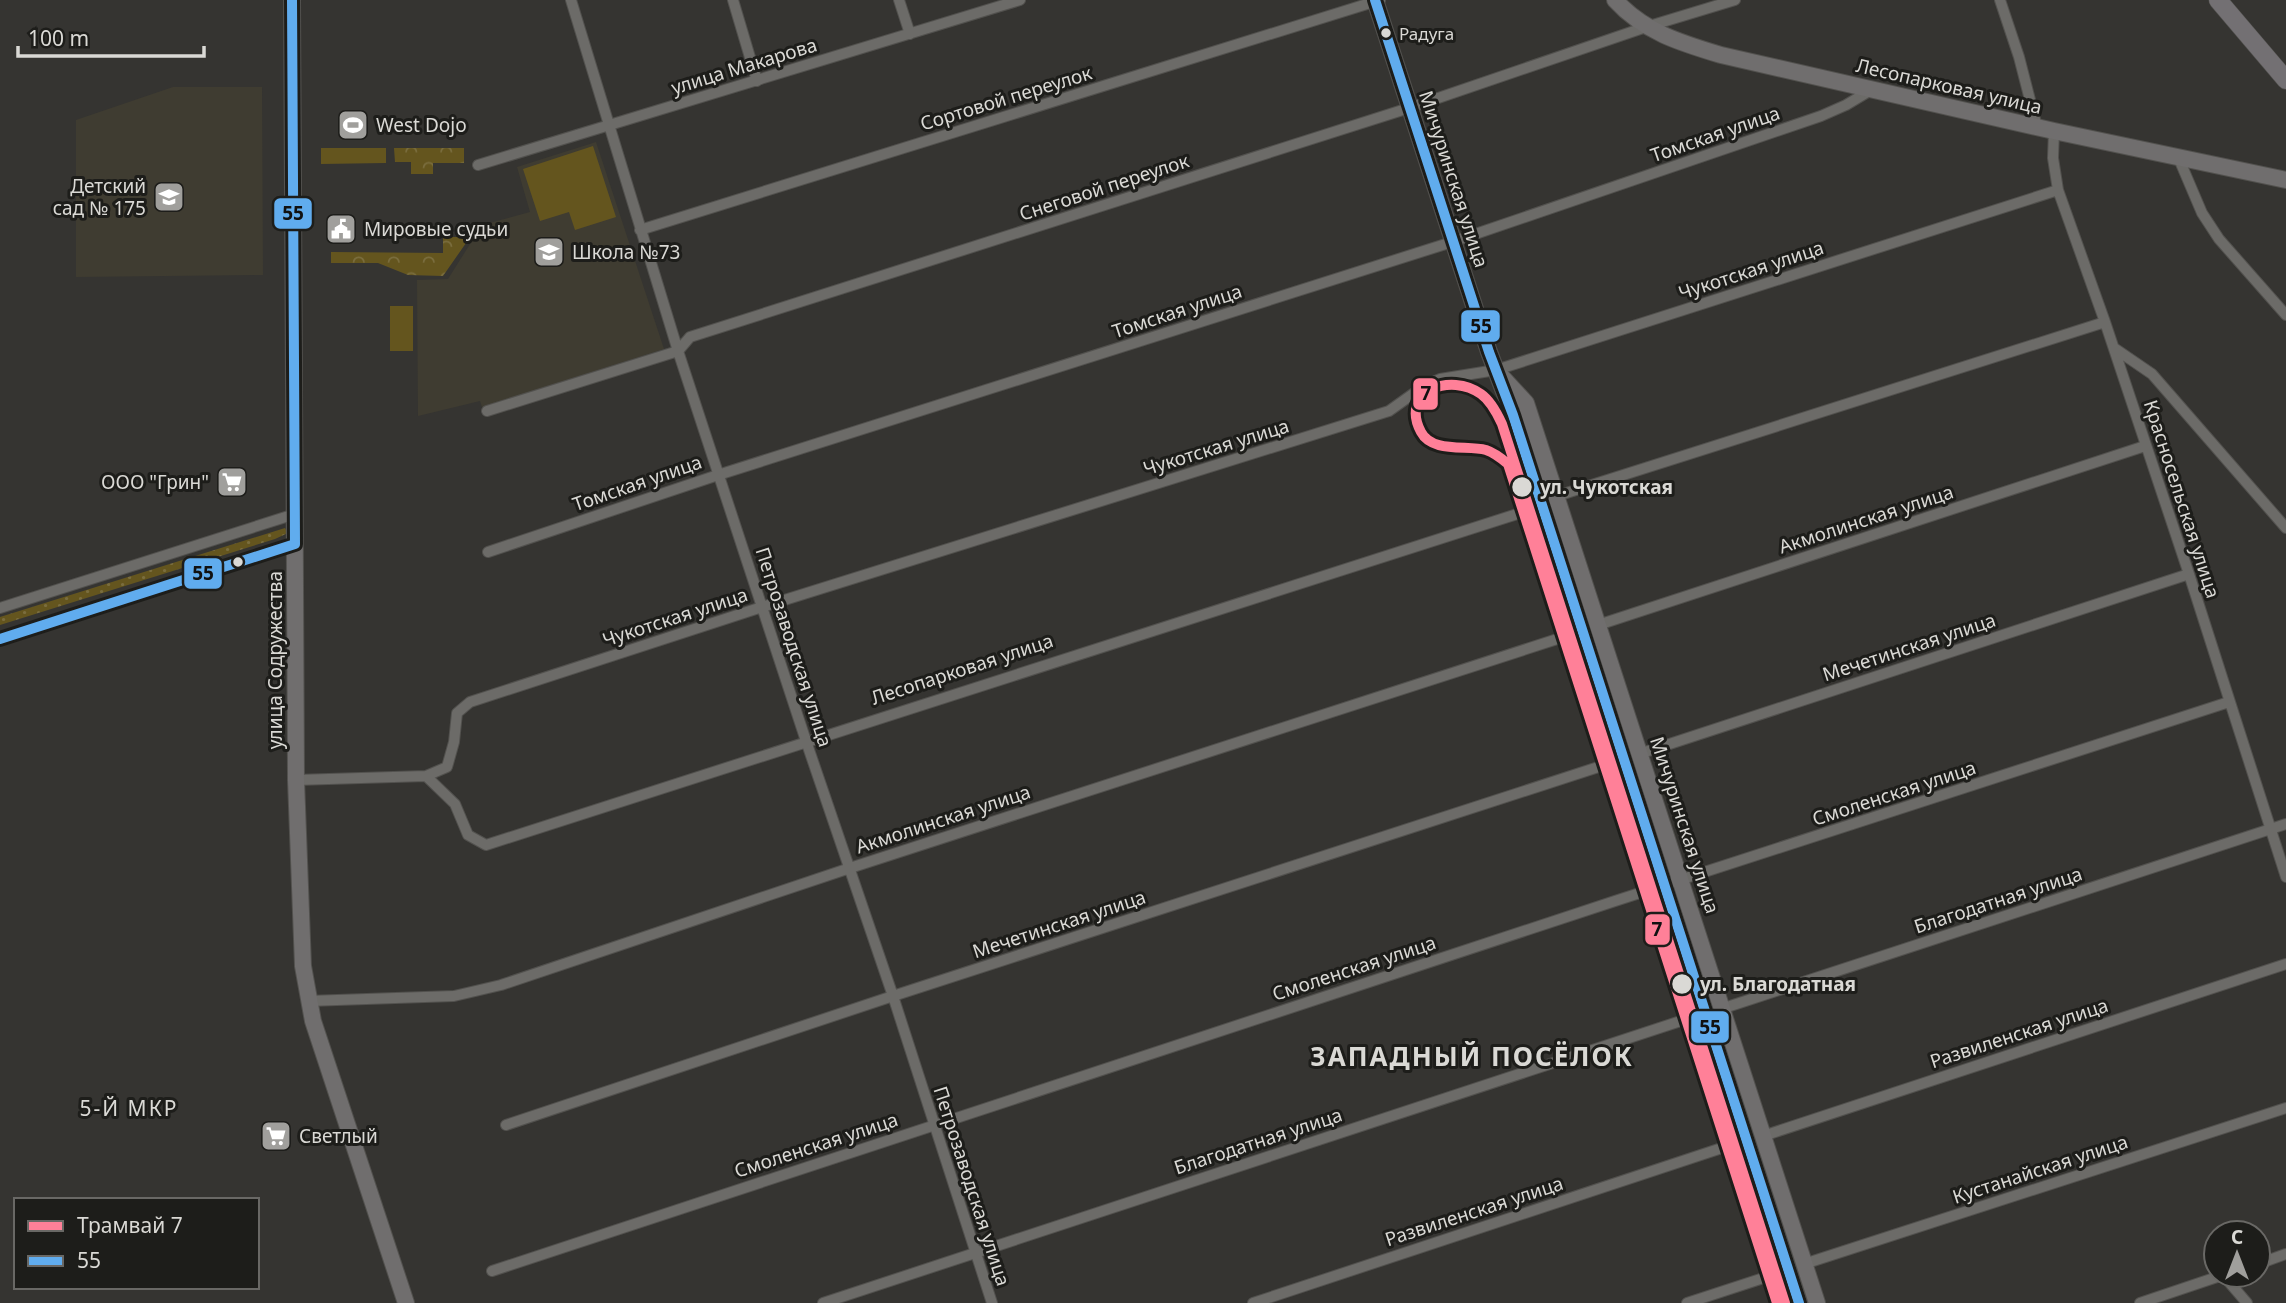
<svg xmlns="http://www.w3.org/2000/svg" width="2286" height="1303" viewBox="0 0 2286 1303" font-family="'Noto Sans',sans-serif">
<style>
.built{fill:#3f3c31}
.grass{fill:url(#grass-dots)}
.forest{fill:url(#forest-crowns)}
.green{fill:#64551e}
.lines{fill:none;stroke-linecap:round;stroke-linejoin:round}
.street-casing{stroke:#52514e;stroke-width:12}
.secondary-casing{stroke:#52514e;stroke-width:18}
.primary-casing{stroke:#52514e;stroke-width:19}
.street{stroke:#6c6b68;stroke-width:10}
.secondary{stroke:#706e6e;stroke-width:16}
.primary{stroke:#737073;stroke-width:18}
.bus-1-casing{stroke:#1d1d1a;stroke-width:16}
.bus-1{stroke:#60acee;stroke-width:10}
.tram-1-casing{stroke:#1d1d1a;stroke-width:16}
.tram-1{stroke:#ff8098;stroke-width:10}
.bus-dot{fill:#dad9d5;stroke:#1d1d1a;stroke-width:2.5}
.labels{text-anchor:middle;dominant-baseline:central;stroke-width:6;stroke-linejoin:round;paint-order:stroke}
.bus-label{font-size:17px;fill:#dad9d5;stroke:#1d1d1a;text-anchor:start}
.street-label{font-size:19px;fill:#dad9d5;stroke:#1d1d1a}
.poi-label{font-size:19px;fill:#dad9d5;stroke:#1d1d1a;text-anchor:start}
.stop-label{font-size:19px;font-weight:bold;fill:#dad9d5;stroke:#1d1d1a;text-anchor:start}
.neighbourhood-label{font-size:21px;letter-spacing:2px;fill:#dad9d5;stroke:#1d1d1a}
.district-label{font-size:26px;font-weight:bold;letter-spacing:2px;fill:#dad9d5;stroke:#1d1d1a}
.line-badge{stroke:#1d1d1a;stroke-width:2.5}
.pale-badge-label{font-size:19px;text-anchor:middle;font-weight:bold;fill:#111}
</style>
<defs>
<pattern id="grass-dots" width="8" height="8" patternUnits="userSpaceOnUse" patternTransform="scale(1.75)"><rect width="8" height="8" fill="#64551e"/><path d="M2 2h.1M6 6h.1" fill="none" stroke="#7a6d3e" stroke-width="1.8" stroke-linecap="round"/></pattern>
<pattern id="forest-crowns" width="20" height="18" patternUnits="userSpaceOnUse" patternTransform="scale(1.75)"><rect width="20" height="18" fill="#64551e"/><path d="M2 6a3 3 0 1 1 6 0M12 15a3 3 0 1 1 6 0" fill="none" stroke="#7a6d3e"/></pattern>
</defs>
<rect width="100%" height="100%" fill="#353431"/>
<path class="built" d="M173 87H262L263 275 76 277V120Z
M596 142 664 349 482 407 480 401 418 416 417 280 448 279 482 225 530 212 517 167Z"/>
<path class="grass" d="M285 528 288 533 275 539 0 625V617Z"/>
<path class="forest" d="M394 148H464V163H433V174H411V162H395Z
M443 237H467L466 243 443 276 408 275 378 263H331V252L443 253Z"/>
<path class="green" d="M593 146 616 217 575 230 569 212 540 221 523 169Z
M321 148H386V163L321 164Z
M390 306H413V351H390Z"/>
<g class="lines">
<g class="street-casing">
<path id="street" d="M571 0 678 351 806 741 893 996 992 1303
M733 0 757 81
M899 0 910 34
M2000 0 2019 57 2037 127
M2054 131 2053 158 2058 190 2105 322 2189 574 2286 877
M2179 159 2202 213 2219 239 2286 315
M478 165 1020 0
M640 230 1380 0
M2114 348 2152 374 2286 528
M487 411 678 351 690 337 1409 108 1646 27 1735 0
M1557 496 2105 322
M488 552 718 475 1452 242 1821 116 1846 105 1871 90
M0 608 295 514
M1598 625 2145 446
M0 639 295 544
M1639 754 2189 574
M426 776 455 804 468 835 486 845 1542 506
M296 780 426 776 447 767 454 742 457 713 470 702 762 607 1389 411 1424 386 1440 379 1496 370 2058 190
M308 1001 454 996 501 985 850 868 1582 631
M1721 1009 2286 824
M506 1125 893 996 1623 759
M1763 1136 2286 964
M1804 1264 2286 1108
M2258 1264 2286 1254
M492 1271 1615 901 2229 702
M2223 1275 2247 1303
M823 1303 1705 1013
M1253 1303 1746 1140
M1687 1303 1788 1270
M2140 1303 2223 1275"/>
</g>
<g class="secondary-casing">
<path id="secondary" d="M292 0 296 780 303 966 313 1021 406 1303
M1375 0 1489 352 1513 415 1799 1303
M1615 0C1644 32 1681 43 1721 55L2054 131 2286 180
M1502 377 1526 403 1817 1303"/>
</g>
<g class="primary-casing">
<path id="primary" d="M2218 0 2286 80"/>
</g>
<use href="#street" class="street"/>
<use href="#secondary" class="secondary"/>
<use href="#primary" class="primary"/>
<g class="bus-1-casing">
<path id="bus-1" d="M1375 0 1489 352 1513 415 1799 1303
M0 639 295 544 292 0"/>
</g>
<use href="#bus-1" class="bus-1"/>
<g class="tram-1-casing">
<path id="tram-1" d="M1777 1303 1508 464C1501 458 1495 453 1486 450 1466 445 1432 453 1421 432 1399 391 1451 372 1481 394 1491 401 1497 413 1502 424L1785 1303"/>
</g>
<use href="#tram-1" class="tram-1"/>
</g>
<defs>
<g id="stadium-square" transform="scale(1.575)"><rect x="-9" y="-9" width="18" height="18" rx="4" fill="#a09f9c" stroke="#1d1d1a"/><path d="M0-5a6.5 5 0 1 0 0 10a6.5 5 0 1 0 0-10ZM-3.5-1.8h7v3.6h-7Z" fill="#fff"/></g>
<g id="school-square" transform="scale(1.575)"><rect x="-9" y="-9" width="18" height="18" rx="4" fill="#a09f9c" stroke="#1d1d1a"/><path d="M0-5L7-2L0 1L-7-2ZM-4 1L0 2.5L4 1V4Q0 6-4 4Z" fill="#fff"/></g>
<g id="civic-square" transform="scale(1.575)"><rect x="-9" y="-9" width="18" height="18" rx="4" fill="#a09f9c" stroke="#1d1d1a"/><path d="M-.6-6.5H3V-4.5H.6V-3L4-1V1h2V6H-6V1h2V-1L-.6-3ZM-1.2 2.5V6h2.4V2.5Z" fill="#fff"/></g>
<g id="supermarket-square" transform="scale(1.575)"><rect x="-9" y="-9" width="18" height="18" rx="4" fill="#a09f9c" stroke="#1d1d1a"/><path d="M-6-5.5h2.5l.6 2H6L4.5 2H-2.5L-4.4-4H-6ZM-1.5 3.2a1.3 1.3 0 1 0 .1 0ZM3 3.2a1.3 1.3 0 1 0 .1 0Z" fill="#fff"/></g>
</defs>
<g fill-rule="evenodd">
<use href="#stadium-square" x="353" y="125"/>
<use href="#school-square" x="169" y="197"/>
<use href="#civic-square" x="341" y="229"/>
<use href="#school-square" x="549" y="252"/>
<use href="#supermarket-square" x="232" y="482"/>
<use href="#supermarket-square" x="276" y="1136"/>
</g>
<g class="bus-dot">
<circle cx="1386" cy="33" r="6"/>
<circle cx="1522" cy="487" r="11"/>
<circle cx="238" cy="562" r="6"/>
<circle cx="1682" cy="984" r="11"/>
</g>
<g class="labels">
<g class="bus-label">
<text x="1399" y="33">Радуга</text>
</g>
<g class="street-label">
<text transform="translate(744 66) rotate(-17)">улица Макарова</text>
<text transform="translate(1949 86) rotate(13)">Лесопарковая улица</text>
<text transform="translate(1006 98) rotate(-17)">Сортовой переулок</text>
<text transform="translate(1715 134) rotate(-19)">Томская улица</text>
<text transform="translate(1454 179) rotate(72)">Мичуринская улица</text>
<text transform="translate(1104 187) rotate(-18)">Снеговой переулок</text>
<text transform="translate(1751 270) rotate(-18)">Чукотская улица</text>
<text transform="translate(1177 311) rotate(-18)">Томская улица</text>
<text transform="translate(1216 447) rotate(-17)">Чукотская улица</text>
<text transform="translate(637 483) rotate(-19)">Томская улица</text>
<text transform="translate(2182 499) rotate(72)">Красносельская улица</text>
<text transform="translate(1866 519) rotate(-18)">Акмолинская улица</text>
<text transform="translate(675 617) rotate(-18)">Чукотская улица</text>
<text transform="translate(794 647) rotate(72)">Петрозаводская улица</text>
<text transform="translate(1909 647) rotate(-18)">Мечетинская улица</text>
<text transform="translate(275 660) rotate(-90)">улица Содружества</text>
<text transform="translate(962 669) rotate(-18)">Лесопарковая улица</text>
<text transform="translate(1894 793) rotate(-18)">Смоленская улица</text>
<text transform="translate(943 819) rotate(-18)">Акмолинская улица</text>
<text transform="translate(1685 825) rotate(72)">Мичуринская улица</text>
<text transform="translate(1998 900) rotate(-18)">Благодатная улица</text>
<text transform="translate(1059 924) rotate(-18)">Мечетинская улица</text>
<text transform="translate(1354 968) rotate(-18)">Смоленская улица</text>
<text transform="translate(2019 1033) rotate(-18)">Развиленская улица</text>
<text transform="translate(1258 1141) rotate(-18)">Благодатная улица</text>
<text transform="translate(816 1145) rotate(-18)">Смоленская улица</text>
<text transform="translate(2040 1169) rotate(-18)">Кустанайская улица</text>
<text transform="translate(972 1186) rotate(72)">Петрозаводская улица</text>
<text transform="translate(1474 1211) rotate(-18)">Развиленская улица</text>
</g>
<g class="poi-label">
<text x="376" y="125">West Dojo</text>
<text x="146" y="186" text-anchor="end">Детский<tspan x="146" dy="22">сад № 175</tspan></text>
<text x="364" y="229">Мировые судьи</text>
<text x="572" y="252">Школа №73</text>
<text x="209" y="482" text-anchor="end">ООО "Грин"</text>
<text x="299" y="1136">Светлый</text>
</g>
<g class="stop-label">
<text x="1540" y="487">ул. Чукотская</text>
<text x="1700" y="984">ул. Благодатная</text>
</g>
<g class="neighbourhood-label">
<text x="129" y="1108">5-Й МКР</text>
</g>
<g class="district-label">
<text x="1472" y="1056">ЗАПАДНЫЙ ПОСЁЛОК</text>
</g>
</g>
<g class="line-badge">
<rect x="273" y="197" width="40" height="33" rx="7" fill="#60acee"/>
<rect x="1460" y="309" width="41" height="34" rx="7" fill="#60acee"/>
<rect x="1412" y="377" width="27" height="34" rx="7" fill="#ff8098"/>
<rect x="183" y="557" width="40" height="33" rx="7" fill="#60acee"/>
<rect x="1644" y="913" width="27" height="33" rx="7" fill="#ff8098"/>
<rect x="1690" y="1010" width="40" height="34" rx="7" fill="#60acee"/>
</g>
<g class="pale-badge-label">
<text x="293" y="220">55</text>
<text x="1481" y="333">55</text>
<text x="1426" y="400">7</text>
<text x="203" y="580">55</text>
<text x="1657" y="936">7</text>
<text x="1710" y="1034">55</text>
</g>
<rect x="14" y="1198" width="245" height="91" fill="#1d1d1a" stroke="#696865" stroke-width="2"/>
<rect x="28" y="1221" width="35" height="10" fill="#ff8098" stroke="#696865" stroke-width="2"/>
<text x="77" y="1233" font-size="21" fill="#dad9d5">Трамвай 7</text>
<rect x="28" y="1256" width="35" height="10" fill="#60acee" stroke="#696865" stroke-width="2"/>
<text x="77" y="1268" font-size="21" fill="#dad9d5">55</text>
<g transform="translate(2237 1254)"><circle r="33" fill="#1d1d1a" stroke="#696865" stroke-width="2"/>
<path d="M0-5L12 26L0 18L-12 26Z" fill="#a09f9c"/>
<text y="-10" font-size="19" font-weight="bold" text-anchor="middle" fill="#dad9d5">С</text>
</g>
<path d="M18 46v10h186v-10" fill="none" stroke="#dad9d5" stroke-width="3.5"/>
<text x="28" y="46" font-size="21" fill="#dad9d5" stroke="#1d1d1a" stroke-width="5" paint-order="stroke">100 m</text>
</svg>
